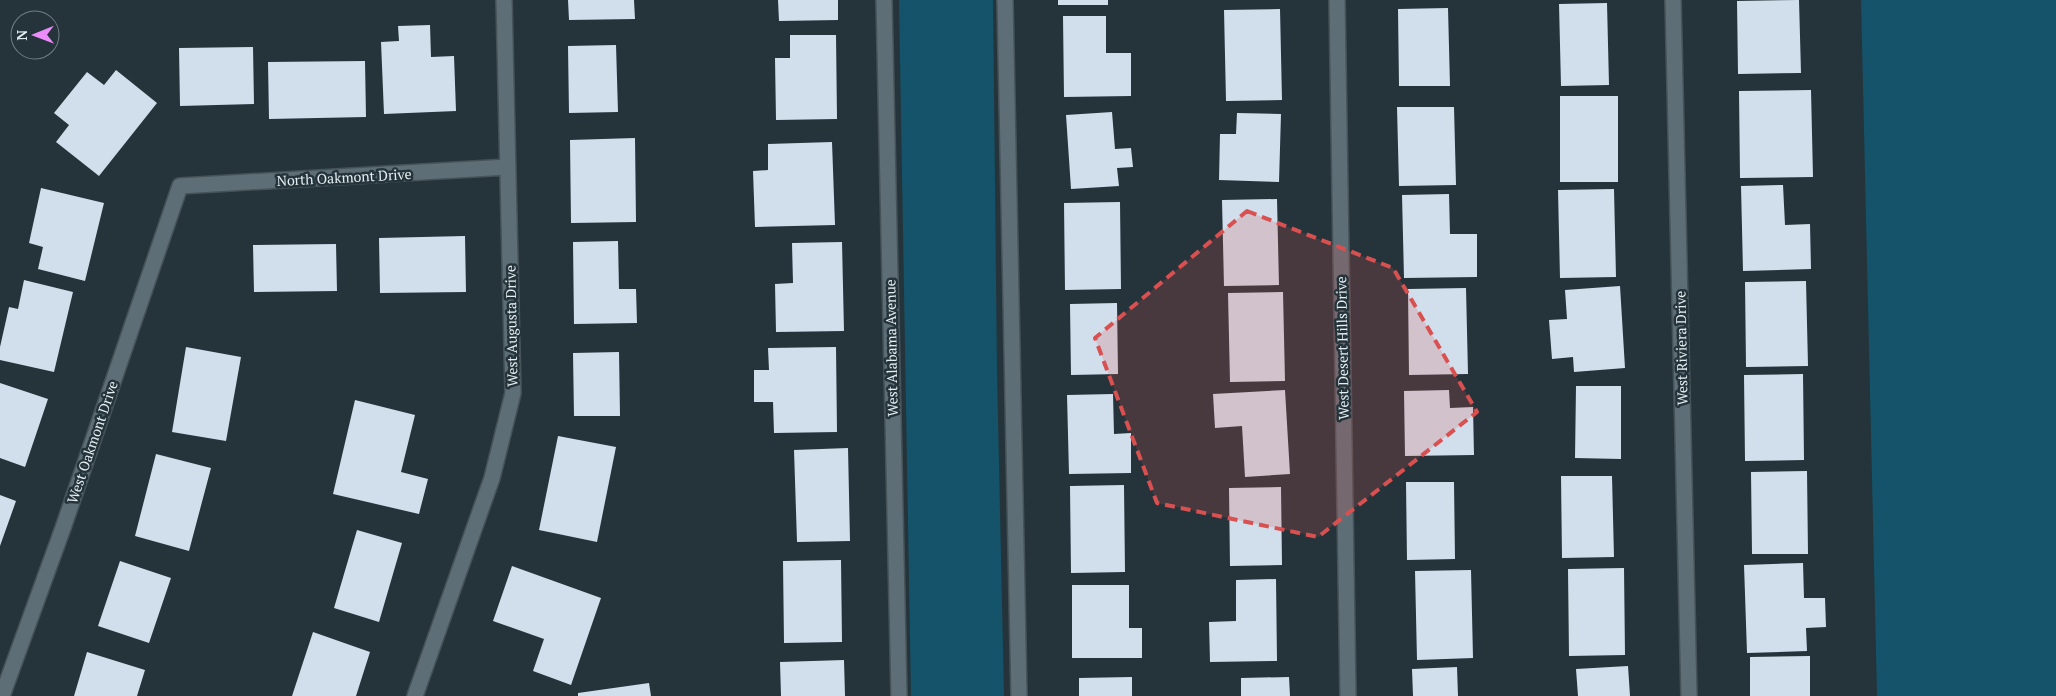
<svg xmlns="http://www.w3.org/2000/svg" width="2056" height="696" viewBox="0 0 2056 696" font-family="'PT Serif',serif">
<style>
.green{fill:#145369}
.building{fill:#d1dfec}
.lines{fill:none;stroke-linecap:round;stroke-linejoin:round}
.street-casing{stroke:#455358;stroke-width:18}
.secondary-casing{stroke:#455358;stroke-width:18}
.street{stroke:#5d6e76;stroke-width:15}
.secondary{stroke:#5d6e76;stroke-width:15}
.marked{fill:#d95051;fill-opacity:0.2;stroke:#d95051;stroke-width:4;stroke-dasharray:10 6;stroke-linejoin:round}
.labels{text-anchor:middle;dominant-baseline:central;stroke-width:5;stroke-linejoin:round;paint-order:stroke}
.street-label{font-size:14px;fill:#e5eef3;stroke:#25343b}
</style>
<rect width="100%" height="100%" fill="#25343b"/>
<path class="green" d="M899 0H993L997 373 1004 696H911Z
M1861 0H2056V696H1877Z"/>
<path class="building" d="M568 0H634L635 19 569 20Z
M778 0H838V20L779 21Z
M1058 0H1108V5H1058Z
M1799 0 1801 73 1738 74 1737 1Z
M1607 3 1609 85 1561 86 1559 4Z
M1448 8 1450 86H1399L1398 9Z
M1280 9 1282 100 1226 101 1224 10Z
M1063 16H1106V53H1131V96L1064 97Z
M430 25 431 57 454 56 456 111 384 114 381 42 399 41 398 26Z
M790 35H836L837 119 776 120 775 58H790Z
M616 45 618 112 569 113 568 46Z
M253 47 254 104 180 106 179 48Z
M365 61 366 117 269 119 268 62Z
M116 70 157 103 99 176 56 142 69 125 54 113 87 72 104 85Z
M1811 90 1813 177 1740 178 1739 91Z
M1560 96H1618V182H1560Z
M1397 107H1454L1456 185 1399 186Z
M1112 112 1115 149 1131 148 1133 167 1117 168 1119 186 1071 189 1066 115Z
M1237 113 1281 114 1279 182 1219 180 1220 134H1236Z
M635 138 636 222 571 223 570 140Z
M832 142 835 225 755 227 753 171 768 170V144Z
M1783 185 1785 225 1810 224 1811 269 1743 271 1741 186Z
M41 188 104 203 85 281 38 269 43 247 29 243Z
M1614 189 1616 277 1560 278 1558 190Z
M1449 194 1450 234H1477V277L1404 278 1402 195Z
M1277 199 1279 285 1224 286 1222 200Z
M1120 202 1121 289 1065 290 1064 203Z
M465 236 466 292 380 293 379 238Z
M618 241 619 289H636L637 323 574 324 573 242Z
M842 242 844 331 776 332 775 284 793 283 792 243Z
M336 244 337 291 254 292 253 245Z
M24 280 73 292 54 372 0 360V347L9 307 18 309Z
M1806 281 1808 366 1746 367 1745 282Z
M1620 286 1625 368 1574 372 1573 357 1552 359 1549 320 1567 319 1565 290Z
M1466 288 1468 374 1409 375 1408 289Z
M1283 292 1285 381 1230 382 1228 293Z
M1117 303 1118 374 1071 375 1070 304Z
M186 347 241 357 226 441 172 432Z
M836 347 837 432 774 433 773 402H754V370H769L768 348Z
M619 352 620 416H574L573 353Z
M1803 374 1804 460 1745 461 1744 375Z
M0 383 48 399 25 467 0 458Z
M1576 386H1621V459L1575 458Z
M1285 390 1290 474 1245 477 1242 426 1215 428 1213 394Z
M1449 390 1450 408 1473 407 1474 455 1405 456 1404 391Z
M1113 394 1114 434 1131 433V473L1069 474 1067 395Z
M355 400 415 415 401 472 428 479 419 514 333 494Z
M558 436 616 447 597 542 539 530Z
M848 448 850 541 797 542 794 450Z
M156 454 211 468 189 551 135 536Z
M1807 471 1808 554H1752L1751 472Z
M1561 476H1612L1614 557 1562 558Z
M1406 482H1454L1455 559 1407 560Z
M1124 485 1125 572 1071 573 1070 486Z
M1281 487 1282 565 1230 566 1229 488Z
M0 495 16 501 0 546Z
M357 530 402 543 379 622 334 608Z
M841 560 842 642 784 643 783 561Z
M120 561 171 578 149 643 98 626Z
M1803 563 1804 598H1825L1826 627 1806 628 1807 651 1747 653 1744 565Z
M512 566 601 598 571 685 533 671 544 639 493 621Z
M1624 568 1625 655 1569 656 1568 569Z
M1471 570 1473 658 1417 660 1415 571Z
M1276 579 1277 661 1210 662 1209 622 1236 621V580Z
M1072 585H1129V628H1142V658H1072Z
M313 632 370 652 356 696H292Z
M87 652 145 670 137 696H74Z
M1810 656V696H1750V657Z
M844 660 845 696H781L780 662Z
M1628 666 1630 696H1578L1576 669Z
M1457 667 1458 696H1413L1412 669Z
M1132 677V696H1079V678Z
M1289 677 1290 696H1241V678Z
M649 683 651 696H578V693Z"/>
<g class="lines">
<g class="street-casing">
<path id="street" d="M1337 0 1348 696
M1673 0 1689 696
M2 696 63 528 180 186 508 167
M415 696 492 478 513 393 504 0"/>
</g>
<g class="secondary-casing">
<path id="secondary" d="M884 0 899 696
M1005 0 1019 696"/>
</g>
<use href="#street" class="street"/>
<use href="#secondary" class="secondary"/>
</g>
<path class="marked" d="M1247 211 1393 268 1477 412 1318 537 1157 503 1095 338Z"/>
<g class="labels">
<g class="street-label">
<text transform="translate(344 177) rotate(-3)">North Oakmont Drive</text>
<text transform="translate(511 326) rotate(-91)">West Augusta Drive</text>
<text transform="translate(891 348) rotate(-91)">West Alabama Avenue</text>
<text transform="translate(1342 348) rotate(-91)">West Desert Hills Drive</text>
<text transform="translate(1681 348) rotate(-91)">West Riviera Drive</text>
<text transform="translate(92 442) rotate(-71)">West Oakmont Drive</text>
</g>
</g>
<g transform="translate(35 35) rotate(269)"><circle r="24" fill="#25343b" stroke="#727e85"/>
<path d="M0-4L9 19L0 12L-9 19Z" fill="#ec8cfa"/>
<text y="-8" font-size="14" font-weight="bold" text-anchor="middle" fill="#e5eef3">N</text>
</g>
</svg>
